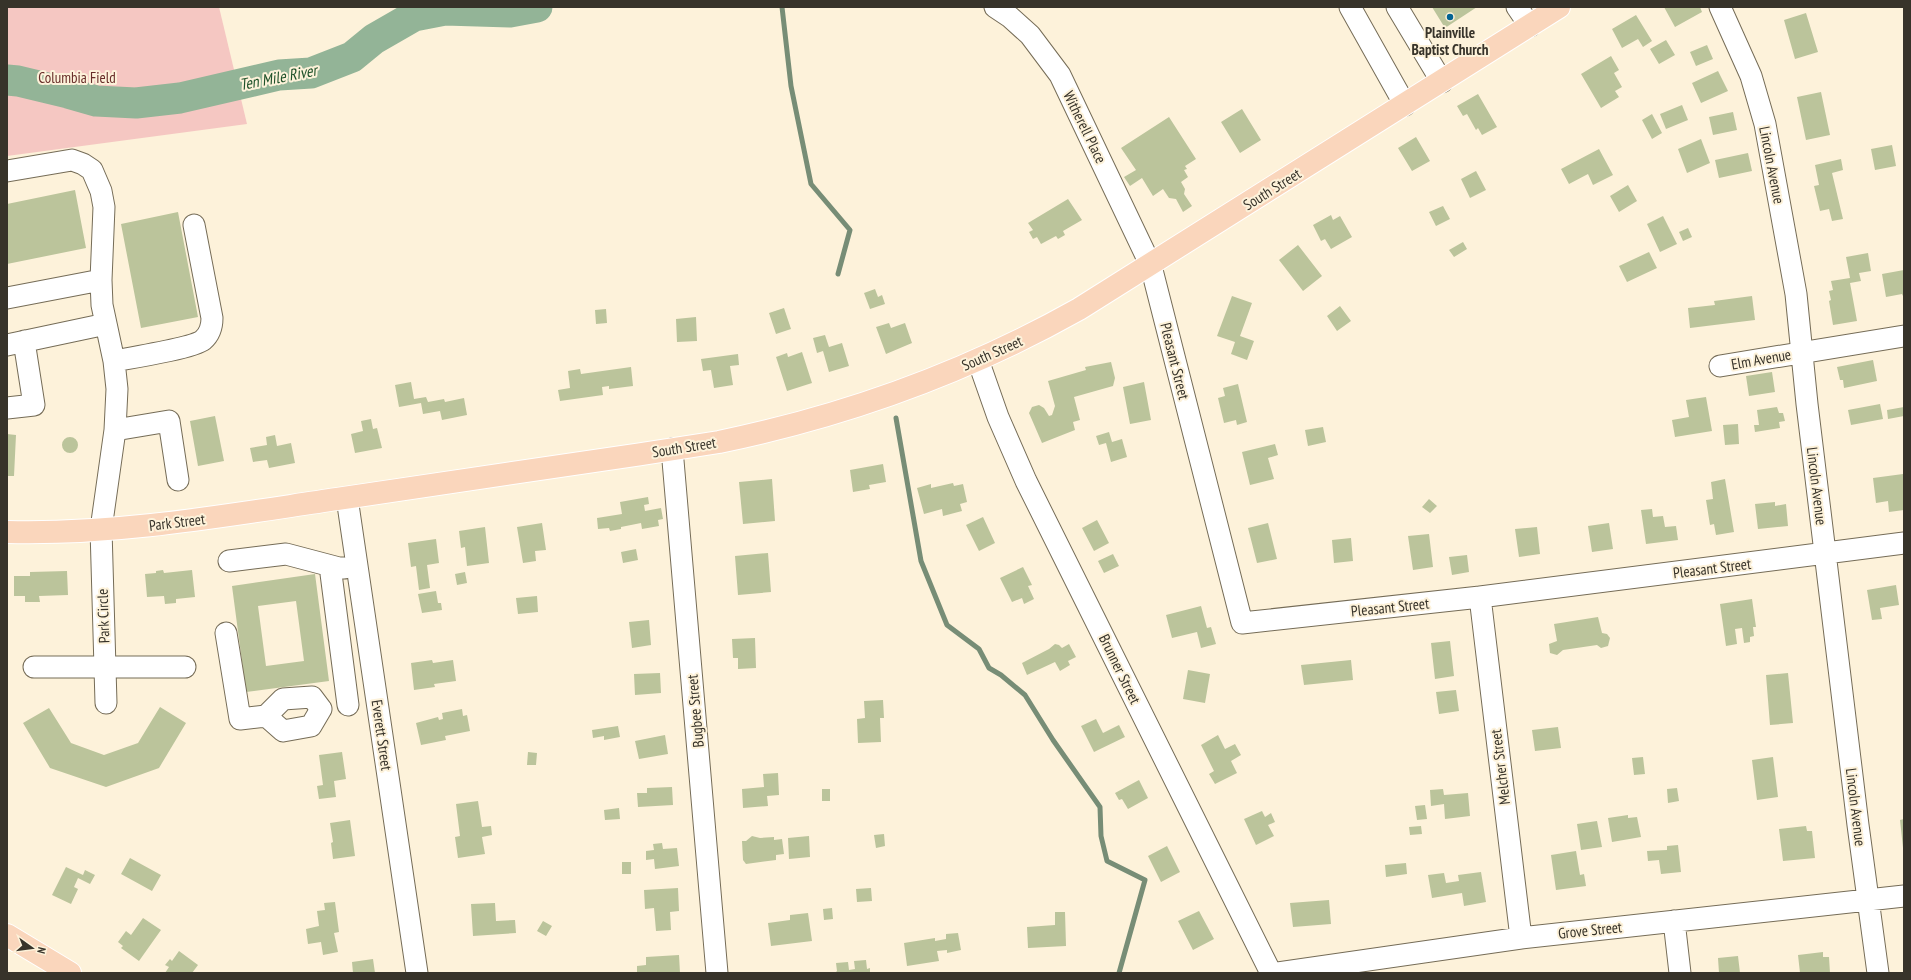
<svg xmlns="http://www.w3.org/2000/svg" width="1911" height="980" viewBox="0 0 1911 980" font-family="'PT Sans Narrow',sans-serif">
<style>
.green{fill:#f5c7c2}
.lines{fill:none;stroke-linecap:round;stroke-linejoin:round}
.stream{stroke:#778d76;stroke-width:5}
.river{stroke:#93b497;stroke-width:31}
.building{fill:#bbc49b;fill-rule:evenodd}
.minor-casing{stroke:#756c57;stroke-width:23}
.major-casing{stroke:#fff;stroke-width:24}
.minor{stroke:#fff;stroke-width:21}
.major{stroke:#fad6bc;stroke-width:22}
.poi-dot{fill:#026393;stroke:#fdf2da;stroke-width:1.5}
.labels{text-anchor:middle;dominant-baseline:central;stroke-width:4;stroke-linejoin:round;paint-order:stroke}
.poi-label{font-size:15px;font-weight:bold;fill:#37332a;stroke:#fdf2da}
.park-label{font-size:15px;fill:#682d29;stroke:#fdf2da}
.street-label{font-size:15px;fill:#37332a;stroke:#fdf2da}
.water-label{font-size:16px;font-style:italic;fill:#1e5129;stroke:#fdf2da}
</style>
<rect width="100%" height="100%" fill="#fdf2da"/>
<path class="green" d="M7 7H219L247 124 7 156Z"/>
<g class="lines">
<path class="stream" d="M436 7 445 10
M782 7 791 86 811 184 850 230 838 274
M896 418 921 561 947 625 979 649 989 668 1001 675 1025 695 1053 740 1100 807 1101 836 1107 861 1145 880 1119 973"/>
<path class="river" d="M7 80 18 81 68 93 96 101 136 103 180 98 279 75 311 73 352 57 374 39 414 16 445 10 510 12 537 7"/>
</g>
<path class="building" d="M1432 7H1477L1445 28Z
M1664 7H1700L1702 12 1675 27Z
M1806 13 1818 52 1795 59 1784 20Z
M1636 15 1652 41 1643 47 1638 39 1622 48 1612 29Z
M1666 40 1675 55 1659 64 1650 49Z
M1707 45 1713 59 1696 66 1690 52Z
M1611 56 1619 70 1614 73 1622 87 1615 91 1619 97 1601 108 1581 74Z
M1718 71 1728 91 1701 103 1692 83Z
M1821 92 1830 135 1806 140 1797 97Z
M1478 94 1497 127 1482 135 1478 128 1476 130 1467 114 1463 116 1457 106Z
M1682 105 1688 120 1666 129 1660 114Z
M1242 109 1261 140 1240 153 1221 122Z
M1733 112 1737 130 1713 135 1709 117Z
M1652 114 1662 133 1652 139 1642 120Z
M1169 117 1196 159 1185 166 1187 169 1184 170 1188 177 1181 182 1185 189 1184 194 1192 206 1183 212 1176 199 1169 198 1163 189 1153 196 1142 178 1130 186 1124 177 1136 170 1121 148Z
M1416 137 1430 161 1412 171 1398 148Z
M1701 139 1710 163 1687 173 1678 149Z
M1892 145 1896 166 1875 170 1871 149Z
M1599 149 1613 175 1593 185 1588 174 1569 184 1561 169Z
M1748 153 1752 171 1719 178 1715 160Z
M1841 159 1843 170 1832 173 1843 219 1832 221 1829 209 1820 211 1814 186 1819 185 1815 165Z
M1476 171 1486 190 1470 198 1461 179Z
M1628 185 1637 201 1619 212 1610 196Z
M75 190 86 248 7 264V204Z
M1068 199 1082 220 1063 231 1065 235 1058 239 1056 236 1041 244 1037 237 1033 239 1029 232 1033 230 1028 223Z
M1443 206 1450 219 1436 226 1429 212Z
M178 212 198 317 141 328 121 224Z
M1331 215 1333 220 1340 216 1352 237 1331 249 1325 239 1321 241 1313 225Z
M1663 216 1677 244 1660 252 1647 224Z
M1688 228 1692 237 1683 241 1679 232Z
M1463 242 1467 249 1454 257 1449 250Z
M1298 245 1322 276 1303 291 1279 260Z
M1649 252 1657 268 1627 282 1619 266Z
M1868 253 1871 271 1859 273 1861 281 1850 283 1857 321 1833 325 1829 301 1831 300 1829 291 1833 290 1831 281 1850 278 1846 257Z
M1904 270V298L1902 294 1886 297 1882 274Z
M875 289 878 297 882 295 885 304 870 309 864 293Z
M1232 296 1252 303 1240 336 1254 341 1247 360 1231 354 1235 342 1217 336Z
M1752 296 1755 320 1690 328 1688 308 1715 305 1714 301Z
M1340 306 1351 321 1337 331 1327 316Z
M784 308 791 329 776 334 769 313Z
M606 309 607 323 596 324 595 310Z
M696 317 697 341 677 342 676 319Z
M889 323 891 328 905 323 912 343 886 354 876 327Z
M825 335 829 347 842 343 849 366 829 372 823 351 817 353 813 338Z
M802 352 812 383 787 391 776 357 787 353 788 357Z
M738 354 739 365 730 366 733 385 714 388 711 370 703 371 701 359Z
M1873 360 1877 381 1844 388 1843 380H1840L1837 367Z
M1111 362 1115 378 1113 386 1074 397 1080 420 1073 422 1075 430 1042 443 1029 413 1032 407 1039 405 1044 408 1049 416 1052 415 1055 406 1048 381 1086 370 1085 367Z
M631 367 633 386 609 389V386L602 387 603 395 560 401 558 390 570 388 568 371 580 369 581 374Z
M1772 372 1775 392 1749 396 1746 376Z
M411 382 414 399 426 397 428 402 444 399 445 402 464 398 467 415 442 420 440 411 423 414 421 403 399 407 395 385Z
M1144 382 1151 420 1130 424 1123 387Z
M1238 384 1247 422 1237 425 1236 420 1224 423 1218 398 1225 396 1223 388Z
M1706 397 1712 431 1675 437 1672 420 1689 417 1686 400Z
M1880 404 1883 419 1851 425 1848 410Z
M1777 407 1779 413H1783L1785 421 1779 422 1780 428 1755 432 1754 425H1759L1757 410Z
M1904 407V416L1888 419 1887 410Z
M215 416 224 461 198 466 190 421Z
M371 419 373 429 377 428 382 448 355 453 351 434 363 431 361 421Z
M1738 424 1739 444 1725 445 1723 425Z
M1323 427 1326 442 1308 446 1305 430Z
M1109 432 1112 442 1122 439 1127 457 1111 462 1106 443 1099 445 1096 436Z
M7 434 16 435 14 476H7Z
M275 435 277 446 291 443 295 463 269 468 267 460 253 462 250 448 267 445 266 437Z
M62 445a8 8 0 1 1 16 0a8 8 0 1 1-16 0Z
M1275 444 1278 455 1268 458 1274 479 1250 485 1242 452Z
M883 464 886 482 869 485 870 489 853 492 850 470Z
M1903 474 1904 510 1889 512 1888 501 1876 503 1873 478Z
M772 479 775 521 743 524 739 482Z
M1725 479 1734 532 1716 535 1714 524 1710 525 1706 500 1713 499 1711 482Z
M953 483 954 486 963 484 967 502 960 504 962 511 943 516 942 509 924 514 917 488 931 484V488Z
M648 497 649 504 644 505 645 511 661 508 663 519 658 520 659 526 642 529 641 523 621 527V529L610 531 609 528 598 529 597 518 622 514 620 502Z
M1429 499 1437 506 1430 513 1422 507Z
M1775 502V506L1786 504 1788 526 1758 529 1755 504Z
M1652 509 1653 517 1663 516 1665 527 1676 526 1678 540 1646 544 1641 510Z
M983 517 995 543 979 551 966 525Z
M1097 520 1109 543 1094 551 1082 528Z
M542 523 546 550 535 551 536 561 523 563 517 527Z
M1268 523 1277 559 1257 563 1248 528Z
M1609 523 1613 549 1592 552 1588 526Z
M485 527 489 563 467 566 465 547 461 548 459 531Z
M1537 527 1540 554 1519 557 1515 529Z
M1429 534 1433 567 1413 570 1408 536Z
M1351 538 1353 561 1334 563 1332 540Z
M436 539 439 563 427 565 430 588 419 590 416 566 411 567 408 543Z
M636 549 638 560 623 563 621 552Z
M768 553 771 592 738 595 735 556Z
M1113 554 1119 566 1104 573 1098 561Z
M1467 555 1469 572 1452 575 1449 557Z
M1023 567 1032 585 1028 586 1034 599 1024 604 1022 598 1012 602 1000 578Z
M163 570 164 573 192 570 195 597 176 599V603L165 604 164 596 147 597 145 574 156 573V571Z
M67 571 68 595 39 596 40 602H25V596H14V576H30V572Z
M465 572 467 583 457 585 455 574Z
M315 574 329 681 246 692 232 586ZM296 601 304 661 266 666 258 606Z
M1896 585 1899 605 1880 608 1882 619 1872 620 1867 590Z
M436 591 438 603H441L442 610 422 613 418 594Z
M537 596 538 612 518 614 516 598Z
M1752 599 1756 627H1753L1754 636 1750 637V642L1744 643 1742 628 1735 629 1737 644 1726 646 1720 604Z
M1201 606 1207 628 1211 627 1216 644 1201 648 1197 632 1172 638 1166 615Z
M1598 617 1602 633 1607 634 1610 638 1608 646 1601 648 1597 645 1563 650 1557 655 1550 653 1549 644 1557 641 1554 624Z
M649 620 651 645 632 648 629 622Z
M755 638 756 668 738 669V658H733L732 639Z
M1450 641 1454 676 1435 679 1431 643Z
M1055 644 1059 645 1062 648 1069 644 1076 657 1068 661 1070 665 1060 671 1055 662 1027 675 1022 663 1049 649Z
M432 660 433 663 453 660 456 681 434 684 435 687 414 690 411 663Z
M1351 660 1353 680 1304 685 1301 665Z
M1188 670 1210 674 1205 703 1183 699Z
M660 673 661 693 635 695 634 674Z
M1788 673 1793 723 1770 725 1766 675Z
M1456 690 1459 711 1439 714 1436 692Z
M883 700 884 718H880L881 742 858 743 857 719 865 718 864 701Z
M160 707 186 723 159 768 106 787 50 768 23 723 49 708 71 743 104 755 138 743Z
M462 709 463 716 467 715 470 731 445 736 446 740 421 745 416 723 438 717 439 720 443 719 442 713Z
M1096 719 1103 733 1119 725 1125 737 1094 752 1081 726Z
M618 726 620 737 604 740V736L593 738 592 730Z
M1558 727 1561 748 1535 751 1532 730Z
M665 735 668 754 639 759 635 741Z
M1218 735 1225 749 1235 744 1241 755 1231 761 1237 773 1215 784 1209 774 1214 771 1201 745Z
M342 752 346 779 334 781 336 797 319 799 317 786 323 785 319 755Z
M528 752 537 753 536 765H527Z
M1643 757 1645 774 1634 775 1632 758Z
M1773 757 1778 797 1757 800 1752 760Z
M778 773 779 795 767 796 768 806 743 808 742 789 764 787 763 774Z
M1139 780 1148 798 1128 809 1122 799 1119 800 1115 793Z
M672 787 673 805 638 807 637 793H647V788Z
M1677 788 1679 801 1668 803 1667 789Z
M822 789H830V801H822Z
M1443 789 1444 795 1468 793 1470 816 1445 819 1444 804 1431 806 1430 790Z
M478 801 482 827 491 826 492 835 482 837 485 854 458 858 455 837 460 836 456 804Z
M1425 805 1427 819 1417 820 1415 806Z
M619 808 620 819 605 820 604 810Z
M1262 811 1265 817 1271 813 1275 822 1268 825 1274 836 1256 845 1244 819Z
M1628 815V818L1637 817 1641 837 1612 842 1608 818Z
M1904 819V848H1903L1900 820Z
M350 820 355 856 333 859 331 843 333 842 330 823Z
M1597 821 1602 847 1581 850 1577 824Z
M1421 826 1422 834 1410 835 1409 827Z
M1806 826 1807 831H1812L1815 858 1783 861 1779 829Z
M884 834 885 846 876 848 874 835Z
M752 836 760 838 774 837V840L782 839 784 854 776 855V860L746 864 743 860 742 841H746Z
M809 836 810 857 789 859 788 838Z
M662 843 663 849 677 848 679 866 655 869 654 859 646 860V851L654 850 653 844Z
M1678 845 1681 872 1661 874 1659 860 1648 861 1647 851 1667 850V846Z
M1167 846 1180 872 1161 882 1148 856Z
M1576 851 1580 875 1584 874 1586 886 1556 890 1551 855Z
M130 858 161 875 152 891 121 874Z
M622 862H631V874H622Z
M1406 863 1407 874 1386 877 1385 865Z
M66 867 83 875 85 870 95 875 90 884 78 878 74 887 78 889 71 904 52 895Z
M1481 872 1486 902 1464 906 1462 893 1432 898 1428 875 1444 873 1446 883 1459 881 1458 875Z
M678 888 679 911 670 912 671 930 656 931 654 908 645 909 644 890Z
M871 888 872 901 857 902 856 889Z
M1329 900 1331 924 1293 927 1290 903Z
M335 902 339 932 334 933 338 952 323 955 321 942 308 944 306 929 319 926 317 911 325 910 324 903Z
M495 903 496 921 515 920 516 933 473 936 471 904Z
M832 908 833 919 824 920 823 909Z
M1199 911 1214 939 1193 950 1178 921Z
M1055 912H1065L1066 946 1028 948 1027 927 1055 925Z
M808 913 812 941 771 946 768 923 790 920V915Z
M143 918 161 930 139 961 121 948 123 946 118 942 126 931 131 935Z
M543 921 552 926 546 936 537 931Z
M958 933 961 950 947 953V950L937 951 939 961 907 966 904 943 935 938V941L946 939V934Z
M179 951 198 965 192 973H165L169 967 165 965 170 959 172 961Z
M1823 952V957H1829L1830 973H1800L1798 955Z
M679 955 680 973H637V966L646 965V957Z
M1738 956 1740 973H1719L1718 958Z
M373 959 375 973H353L352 962Z
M866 960 867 969 870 968V973H835L837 971 836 963 848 962 849 970 855 969 854 961Z"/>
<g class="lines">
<g class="minor-casing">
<path id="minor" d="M995 7 1010 17 1030 35 1060 75 1151 266 1242 623 1480 597 1904 543
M1350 7 1405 105
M1397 7 1442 82
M1517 7 1530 26
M1720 7 1751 76 1765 124 1796 294 1807 404 1858 825 1878 973
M7 171 72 160 83 164 92 170 101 191 104 207 101 280 102 305 114 361 117 389 115 430 101 529 106 703
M7 298 101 280
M7 345 106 324
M978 360 998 417 1026 481 1271 973
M114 361C130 358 193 348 203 340 210 334 212 327 212 318L194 225
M1720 366 1904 336
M7 408 34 405 24 341
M115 430 169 421 178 480
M672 449 717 973
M347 498 417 973
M229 561 286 554 339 568H344
M330 566 348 705
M1480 597 1521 938
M226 633 240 719 266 716 283 699 312 697 321 709
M34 667H185
M266 716 283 731 311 726 321 709
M1674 921 1680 973
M1278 973 1521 938 1904 896"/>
</g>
<g class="major-casing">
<path id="major" d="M7 532C118 535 228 515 337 499 465 480 592 462 719 442 845 416 967 372 1079 309L1559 7
M7 935 70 973"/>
</g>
<use href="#minor" class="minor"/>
<use href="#major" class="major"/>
</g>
<circle class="poi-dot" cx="1450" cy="17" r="4"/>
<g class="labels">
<g class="poi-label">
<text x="1450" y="32">Plainville<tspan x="1450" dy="17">Baptist Church</tspan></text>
</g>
<g class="park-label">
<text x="77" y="77">Columbia Field</text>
</g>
<g class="street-label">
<text transform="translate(1085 127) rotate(64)">Witherell Place</text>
<text transform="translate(1772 165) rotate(79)">Lincoln Avenue</text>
<text transform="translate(1272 189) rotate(-32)">South Street</text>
<text transform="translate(992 353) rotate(-24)">South Street</text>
<text transform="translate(1761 359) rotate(-10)">Elm Avenue</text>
<text transform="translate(1175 361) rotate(76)">Pleasant Street</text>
<text transform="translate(684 447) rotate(-9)">South Street</text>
<text transform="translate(1817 486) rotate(83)">Lincoln Avenue</text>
<text transform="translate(177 522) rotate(-7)">Park Street</text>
<text transform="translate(1712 568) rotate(-7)">Pleasant Street</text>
<text transform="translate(1390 607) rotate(-6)">Pleasant Street</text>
<text transform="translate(103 616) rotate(-92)">Park Circle</text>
<text transform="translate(1120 669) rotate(64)">Brunner Street</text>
<text transform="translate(695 711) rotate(-95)">Bugbee Street</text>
<text transform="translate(382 735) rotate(82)">Everett Street</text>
<text transform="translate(1500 767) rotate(-97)">Melcher Street</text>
<text transform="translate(1856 807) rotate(83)">Lincoln Avenue</text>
<text transform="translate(1590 930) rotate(-6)">Grove Street</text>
</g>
<g class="water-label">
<text transform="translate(278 77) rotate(-11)">Ten Mile River</text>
</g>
</g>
<rect width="1911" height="980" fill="none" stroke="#37332a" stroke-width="16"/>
<g transform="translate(32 948) rotate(104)" stroke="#fdf2da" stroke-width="3" paint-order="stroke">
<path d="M0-3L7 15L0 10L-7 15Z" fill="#37332a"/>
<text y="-6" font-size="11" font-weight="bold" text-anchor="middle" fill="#37332a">N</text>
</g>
</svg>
